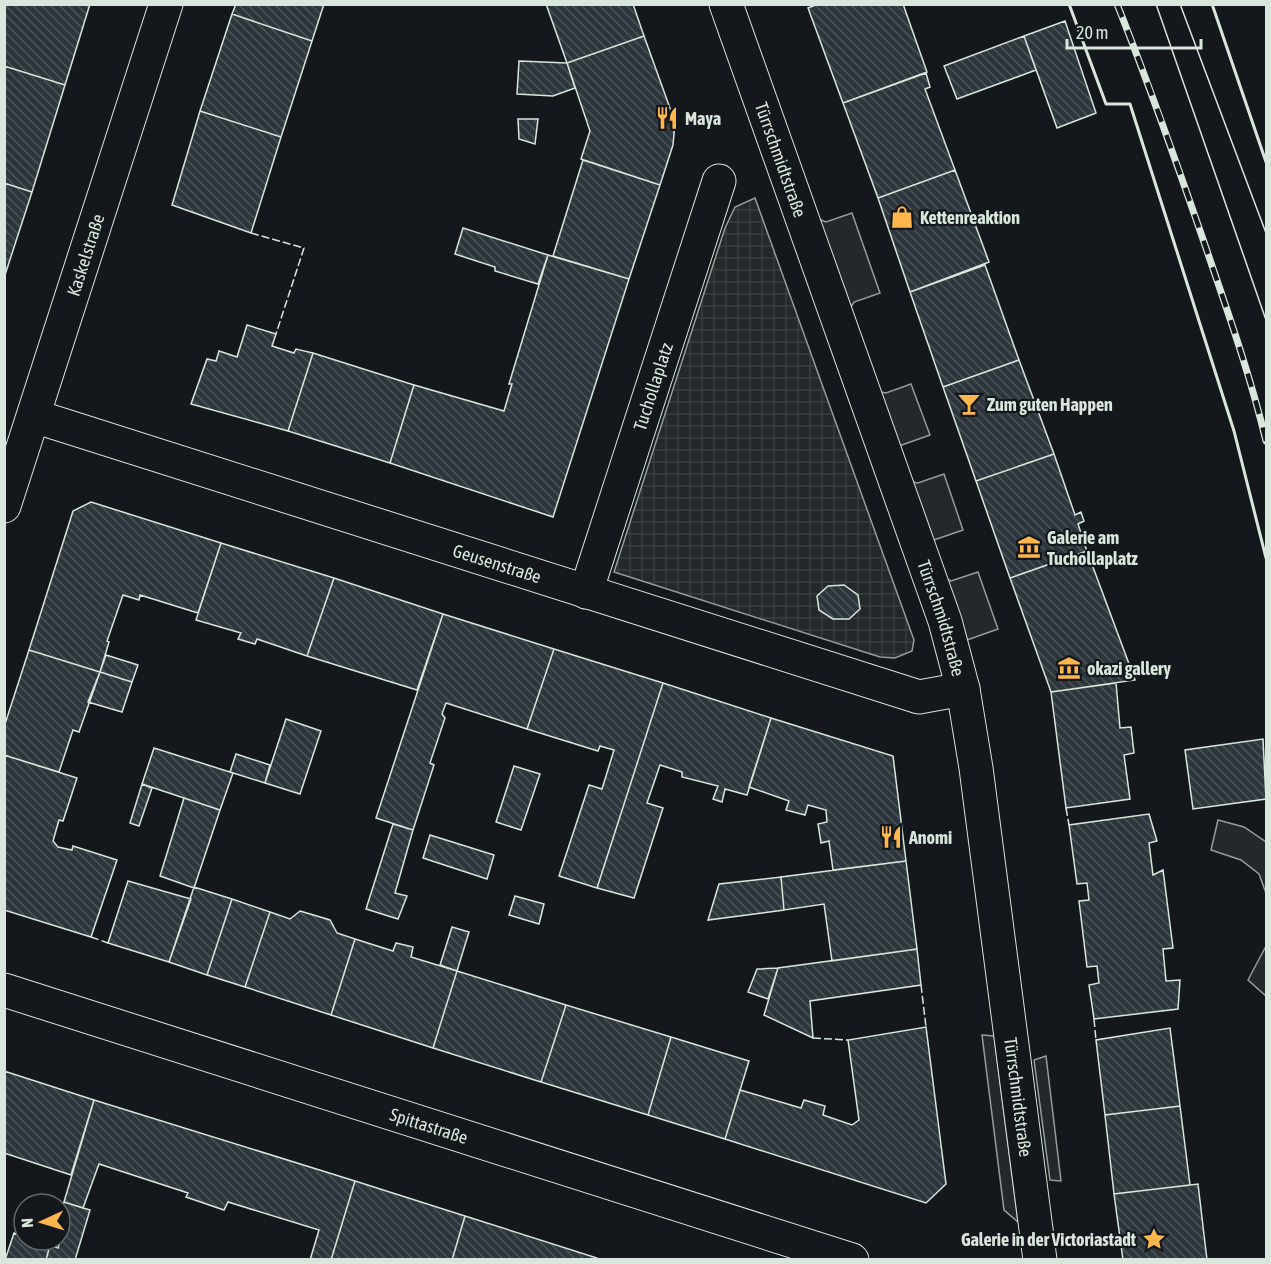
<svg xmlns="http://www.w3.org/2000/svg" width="1271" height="1264" viewBox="0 0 1271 1264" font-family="'Asap Condensed',sans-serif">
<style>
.parking{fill:#24282b;stroke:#939e99;stroke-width:1.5}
.plaza{fill:url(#plaza-grid);stroke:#939e99;stroke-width:1.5}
.building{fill:url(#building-back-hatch);stroke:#d8e6dc;stroke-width:1.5}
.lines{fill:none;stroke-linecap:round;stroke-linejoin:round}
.street-casing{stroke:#d8e6dc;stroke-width:35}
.street{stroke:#14181c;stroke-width:33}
.tram{stroke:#d8e6dc;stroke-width:1.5}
.rail-casing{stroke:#d8e6dc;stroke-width:7}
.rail{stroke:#14181c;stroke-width:4.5;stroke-dasharray:14;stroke-linecap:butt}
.fence{stroke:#d8e6dc;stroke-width:1.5;stroke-dasharray:8 3;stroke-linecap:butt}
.wall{stroke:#d8e6dc;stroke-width:3}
.labels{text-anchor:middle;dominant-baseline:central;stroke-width:4.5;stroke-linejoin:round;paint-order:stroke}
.poi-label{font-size:18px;font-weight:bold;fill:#d8e6dc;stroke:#14181c;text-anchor:start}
.street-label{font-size:18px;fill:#d8e6dc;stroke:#14181c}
</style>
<defs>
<pattern id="plaza-grid" width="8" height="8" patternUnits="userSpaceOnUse" patternTransform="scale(1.5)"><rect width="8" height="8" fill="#24282b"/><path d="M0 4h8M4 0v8" fill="none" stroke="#393d3f"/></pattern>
<pattern id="building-back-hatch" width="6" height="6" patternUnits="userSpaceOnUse" patternTransform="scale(1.5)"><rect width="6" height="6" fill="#2c363c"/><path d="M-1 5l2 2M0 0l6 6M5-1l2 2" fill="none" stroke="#4a5358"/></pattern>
</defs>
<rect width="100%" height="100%" fill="#14181c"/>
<path class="parking" d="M852 213 880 293 854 302 851 307 819 219 826 222Z
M911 384 930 435 899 446 881 392 886 393Z
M944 474 963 530 931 541 912 482 918 483Z
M978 572 998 629 967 640 947 579 951 581Z
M1218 820 1244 827 1266 842V893L1259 874 1241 860 1211 850Z
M1266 946V996L1248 980Z
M982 1035 994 1036 1018 1222 1004 1210Z
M1046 1056 1061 1181 1050 1180 1034 1060Z"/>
<path class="plaza" d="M755 198 914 640 912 651 895 658 880 657 614 572 725 228 735 207Z"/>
<path class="building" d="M4 4H90L65 85 4 66Z
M236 4H324L312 41 232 14Z
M633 4 644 36 567 63 546 4Z
M818 4H903L927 72 843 103 808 8Z
M232 14 312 41 281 137 200 111Z
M1065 21 1096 113 1057 128 1024 36Z
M644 36 675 122 673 145 660 185 581 159 590 131 567 63Z
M1024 36 1036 70 957 99 944 66Z
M519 61 567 63 575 88 553 96 517 94Z
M4 66 65 85 32 192 4 183Z
M926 73 930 87 925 89 955 170 878 198 843 103Z
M200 111 281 137 251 233 172 205Z
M518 119H538L535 144 519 139Z
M583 160 660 185 629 279 553 256Z
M955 170 989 262 910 292 878 198Z
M4 183 32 192 4 278Z
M463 228 548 255 538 284 495 271V267L455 254Z
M548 255 629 279 553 517 390 463 414 385 504 411 512 384H509Z
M985 265 1019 360 943 387 910 292Z
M247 325 276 334 272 346 294 353 296 349 313 353 288 431 191 404 207 359 216 361 219 351 237 357Z
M313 353 414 385 390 463 288 431Z
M1019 360 1054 454 976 481 943 387Z
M1054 454 1075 515 1081 512 1084 521 1078 524 1087 551 1010 578 976 481Z
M91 502 221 543 198 613 140 595 139 600 123 595 107 641 109 642 100 672 29 650 73 511Z
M221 543 334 578 307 656 257 639 255 644 238 639 241 633 196 620Z
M1087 551 1135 680 1051 692 1010 578Z
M334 578 443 614 417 690 307 656Z
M844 585 858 595 860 609 849 619H833L819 610 817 596 828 586Z
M443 614 554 649 527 729 446 703 442 714 445 718 430 763 434 765 413 830 376 818Z
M554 649 663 683 597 888 559 876 589 785 602 789 614 750 600 746 598 751 527 729Z
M29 650 100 672 79 732 73 730 59 772 4 755V727Z
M106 655 138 665 132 682 100 672Z
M100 672 132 682 122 712 88 702Z
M663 683 771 718 747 795 725 789 722 802 713 799 718 786 682 777V772L660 765 647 803 663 808 634 898 597 888Z
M1116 683 1120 728 1131 727 1134 753 1124 755 1130 799 1066 808 1051 692Z
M771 718 893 756 906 861 833 870 829 841 821 843 818 824 827 822 826 810 808 805 805 815 786 810 789 801 749 787Z
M286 719 321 731 300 794 265 783Z
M1263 739 1266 799 1193 809 1185 750Z
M154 748 233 773 220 810 142 784Z
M236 754 270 765 265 783 230 772Z
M4 755 77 778 63 821 59 820 53 841 58 847 72 850 73 846 117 860 91 937 4 910Z
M514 766 540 774 521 830 496 822Z
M142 784 152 788 139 826 130 823Z
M184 798 220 810 194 888 160 876Z
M1149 814 1157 841 1149 843 1153 875 1163 870 1173 948 1163 949 1166 981 1180 980 1178 1009 1094 1019 1089 985 1099 983 1097 966 1087 967 1079 901 1089 900 1087 883 1077 884 1069 825Z
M393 824 413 830 395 893 407 896 398 919 366 909Z
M430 835 494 855 487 879 423 858Z
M906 861 917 949 832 961 824 904 784 910 781 877Z
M781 877 784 910 708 920 719 884Z
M128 881 191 899 169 962 108 943Z
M194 887 232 899 207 975 169 962Z
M515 896 544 904 539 924 509 915Z
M232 899 270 912 245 987 207 975Z
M300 911 330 920 337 933 355 939 331 1015 245 987 270 912 290 919Z
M452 927 469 932 457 971 440 965Z
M355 939 393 951 396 943 413 947 411 957 457 971 433 1048 331 1015Z
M917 949 921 985 810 1001 813 1038 764 1015 778 968Z
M778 968 768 999 748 992 757 969Z
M457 971 566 1005 541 1082 433 1048Z
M566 1005 671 1037 648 1115 541 1082Z
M926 1027 946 1184 926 1203 725 1139 740 1090 801 1108 804 1100 825 1106 823 1115 852 1125 859 1120 848 1040Z
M1170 1028 1180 1106 1105 1115 1096 1040Z
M671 1037 749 1061 725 1139 648 1115Z
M4 1071 94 1100 71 1175 4 1153Z
M94 1100 355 1181 331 1260H310L319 1230 228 1202 224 1210 186 1197 188 1193 99 1164 83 1208 64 1202Z
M1180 1106 1190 1185 1114 1194 1105 1115Z
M355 1181 465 1216 452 1260H331Z
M1198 1184 1207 1260H1123L1114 1194Z
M64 1202 90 1210 75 1260H46L50 1245 58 1248 62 1233 60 1215Z
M465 1216 597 1258V1260H452Z
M14 1233 24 1237V1240L50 1245 46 1260H5Z"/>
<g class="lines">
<g class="street-casing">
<g id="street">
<path id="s1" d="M726 4 945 621 963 689 976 768 1040 1260"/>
<path id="s2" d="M34 416 919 697 963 689"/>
<path id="s3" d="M4 506 166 4"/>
<path id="s4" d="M586 592 719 181"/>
<path id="s5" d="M4 990 852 1260"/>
</g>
</g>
<use href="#street" class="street"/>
<path class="tram" d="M1156 4 1266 320
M1180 4 1266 233"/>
<g class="rail-casing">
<path id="rail" d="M1117 4C1149 84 1177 164 1205 245 1227 310 1250 374 1266 441"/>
</g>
<use href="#rail" class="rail"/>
<path class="fence" d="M251 233 304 248 276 334
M1066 808 1069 825
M91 937 108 943
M921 985 926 1027
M1094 1019 1096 1040
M813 1038 848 1040"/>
<path class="wall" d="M1069 4 1106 104H1130L1234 431 1266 558
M1212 4 1266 162"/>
</g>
<defs>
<g id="restaurant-bare" transform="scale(1.8)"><path d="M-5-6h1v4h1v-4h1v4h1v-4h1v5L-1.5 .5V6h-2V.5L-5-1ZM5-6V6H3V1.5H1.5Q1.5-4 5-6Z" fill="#ffb74d" stroke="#14181c" stroke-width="2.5" paint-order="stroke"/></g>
<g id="shop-bare" transform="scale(1.8)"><path d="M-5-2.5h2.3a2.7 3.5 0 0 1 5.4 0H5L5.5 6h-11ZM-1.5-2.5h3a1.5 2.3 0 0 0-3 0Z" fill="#ffb74d" stroke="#14181c" stroke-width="2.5" paint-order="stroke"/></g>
<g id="bar-bare" transform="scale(1.8)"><path d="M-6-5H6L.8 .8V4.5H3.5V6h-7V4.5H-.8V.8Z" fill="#ffb74d" stroke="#14181c" stroke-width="2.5" paint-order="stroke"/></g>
<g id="museum-bare" transform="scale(1.8)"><path d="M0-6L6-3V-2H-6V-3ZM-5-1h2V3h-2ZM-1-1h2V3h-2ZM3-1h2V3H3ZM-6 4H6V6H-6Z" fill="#ffb74d" stroke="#14181c" stroke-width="2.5" paint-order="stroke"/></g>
<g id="sight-bare" transform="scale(1.8)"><path d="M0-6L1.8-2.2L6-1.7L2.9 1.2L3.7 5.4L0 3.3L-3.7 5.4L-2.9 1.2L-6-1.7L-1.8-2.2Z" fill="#ffb74d" stroke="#14181c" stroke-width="2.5" paint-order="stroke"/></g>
</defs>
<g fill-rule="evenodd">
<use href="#restaurant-bare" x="667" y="118"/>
<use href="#shop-bare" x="902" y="217"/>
<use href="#bar-bare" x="969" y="404"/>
<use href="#museum-bare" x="1029" y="547"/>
<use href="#museum-bare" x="1069" y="668"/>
<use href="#restaurant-bare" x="891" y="837"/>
<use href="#sight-bare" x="1154" y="1239"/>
</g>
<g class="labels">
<g class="poi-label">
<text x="685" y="118">Maya</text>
<text x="920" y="217">Kettenreaktion</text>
<text x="987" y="404">Zum guten Happen</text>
<text x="1047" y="537">Galerie am<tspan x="1047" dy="21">Tuchollaplatz</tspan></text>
<text x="1087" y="668">okazi gallery</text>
<text x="909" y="837">Anomi</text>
<text x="1136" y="1239" text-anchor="end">Galerie in der Victoriastadt</text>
</g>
<g class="street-label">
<text stroke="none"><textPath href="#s1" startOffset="165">Türrschmidtstraße</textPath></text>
<text stroke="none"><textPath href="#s3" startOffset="264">Kaskelstraße</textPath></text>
<text stroke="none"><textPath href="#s4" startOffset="216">Tuchollaplatz</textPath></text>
<text stroke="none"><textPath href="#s2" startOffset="486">Geusenstraße</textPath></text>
<text stroke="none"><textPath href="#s1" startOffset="651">Türrschmidtstraße</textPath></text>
<text stroke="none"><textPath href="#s1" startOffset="1137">Türrschmidtstraße</textPath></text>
<text stroke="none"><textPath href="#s5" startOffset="446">Spittastraße</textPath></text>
</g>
</g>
<rect width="1271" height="1264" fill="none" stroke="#d8e6dc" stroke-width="12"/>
<g transform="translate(42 1222) rotate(266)"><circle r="28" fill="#14181c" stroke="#626a69" stroke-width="1.5"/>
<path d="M0-4.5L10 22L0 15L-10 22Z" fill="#ffb74d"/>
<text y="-9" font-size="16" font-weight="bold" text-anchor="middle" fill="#d8e6dc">N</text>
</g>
<path d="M1067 39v9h134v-9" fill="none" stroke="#d8e6dc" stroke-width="3"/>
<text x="1076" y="39" font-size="18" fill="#d8e6dc" stroke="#14181c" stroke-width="4.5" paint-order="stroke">20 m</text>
</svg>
